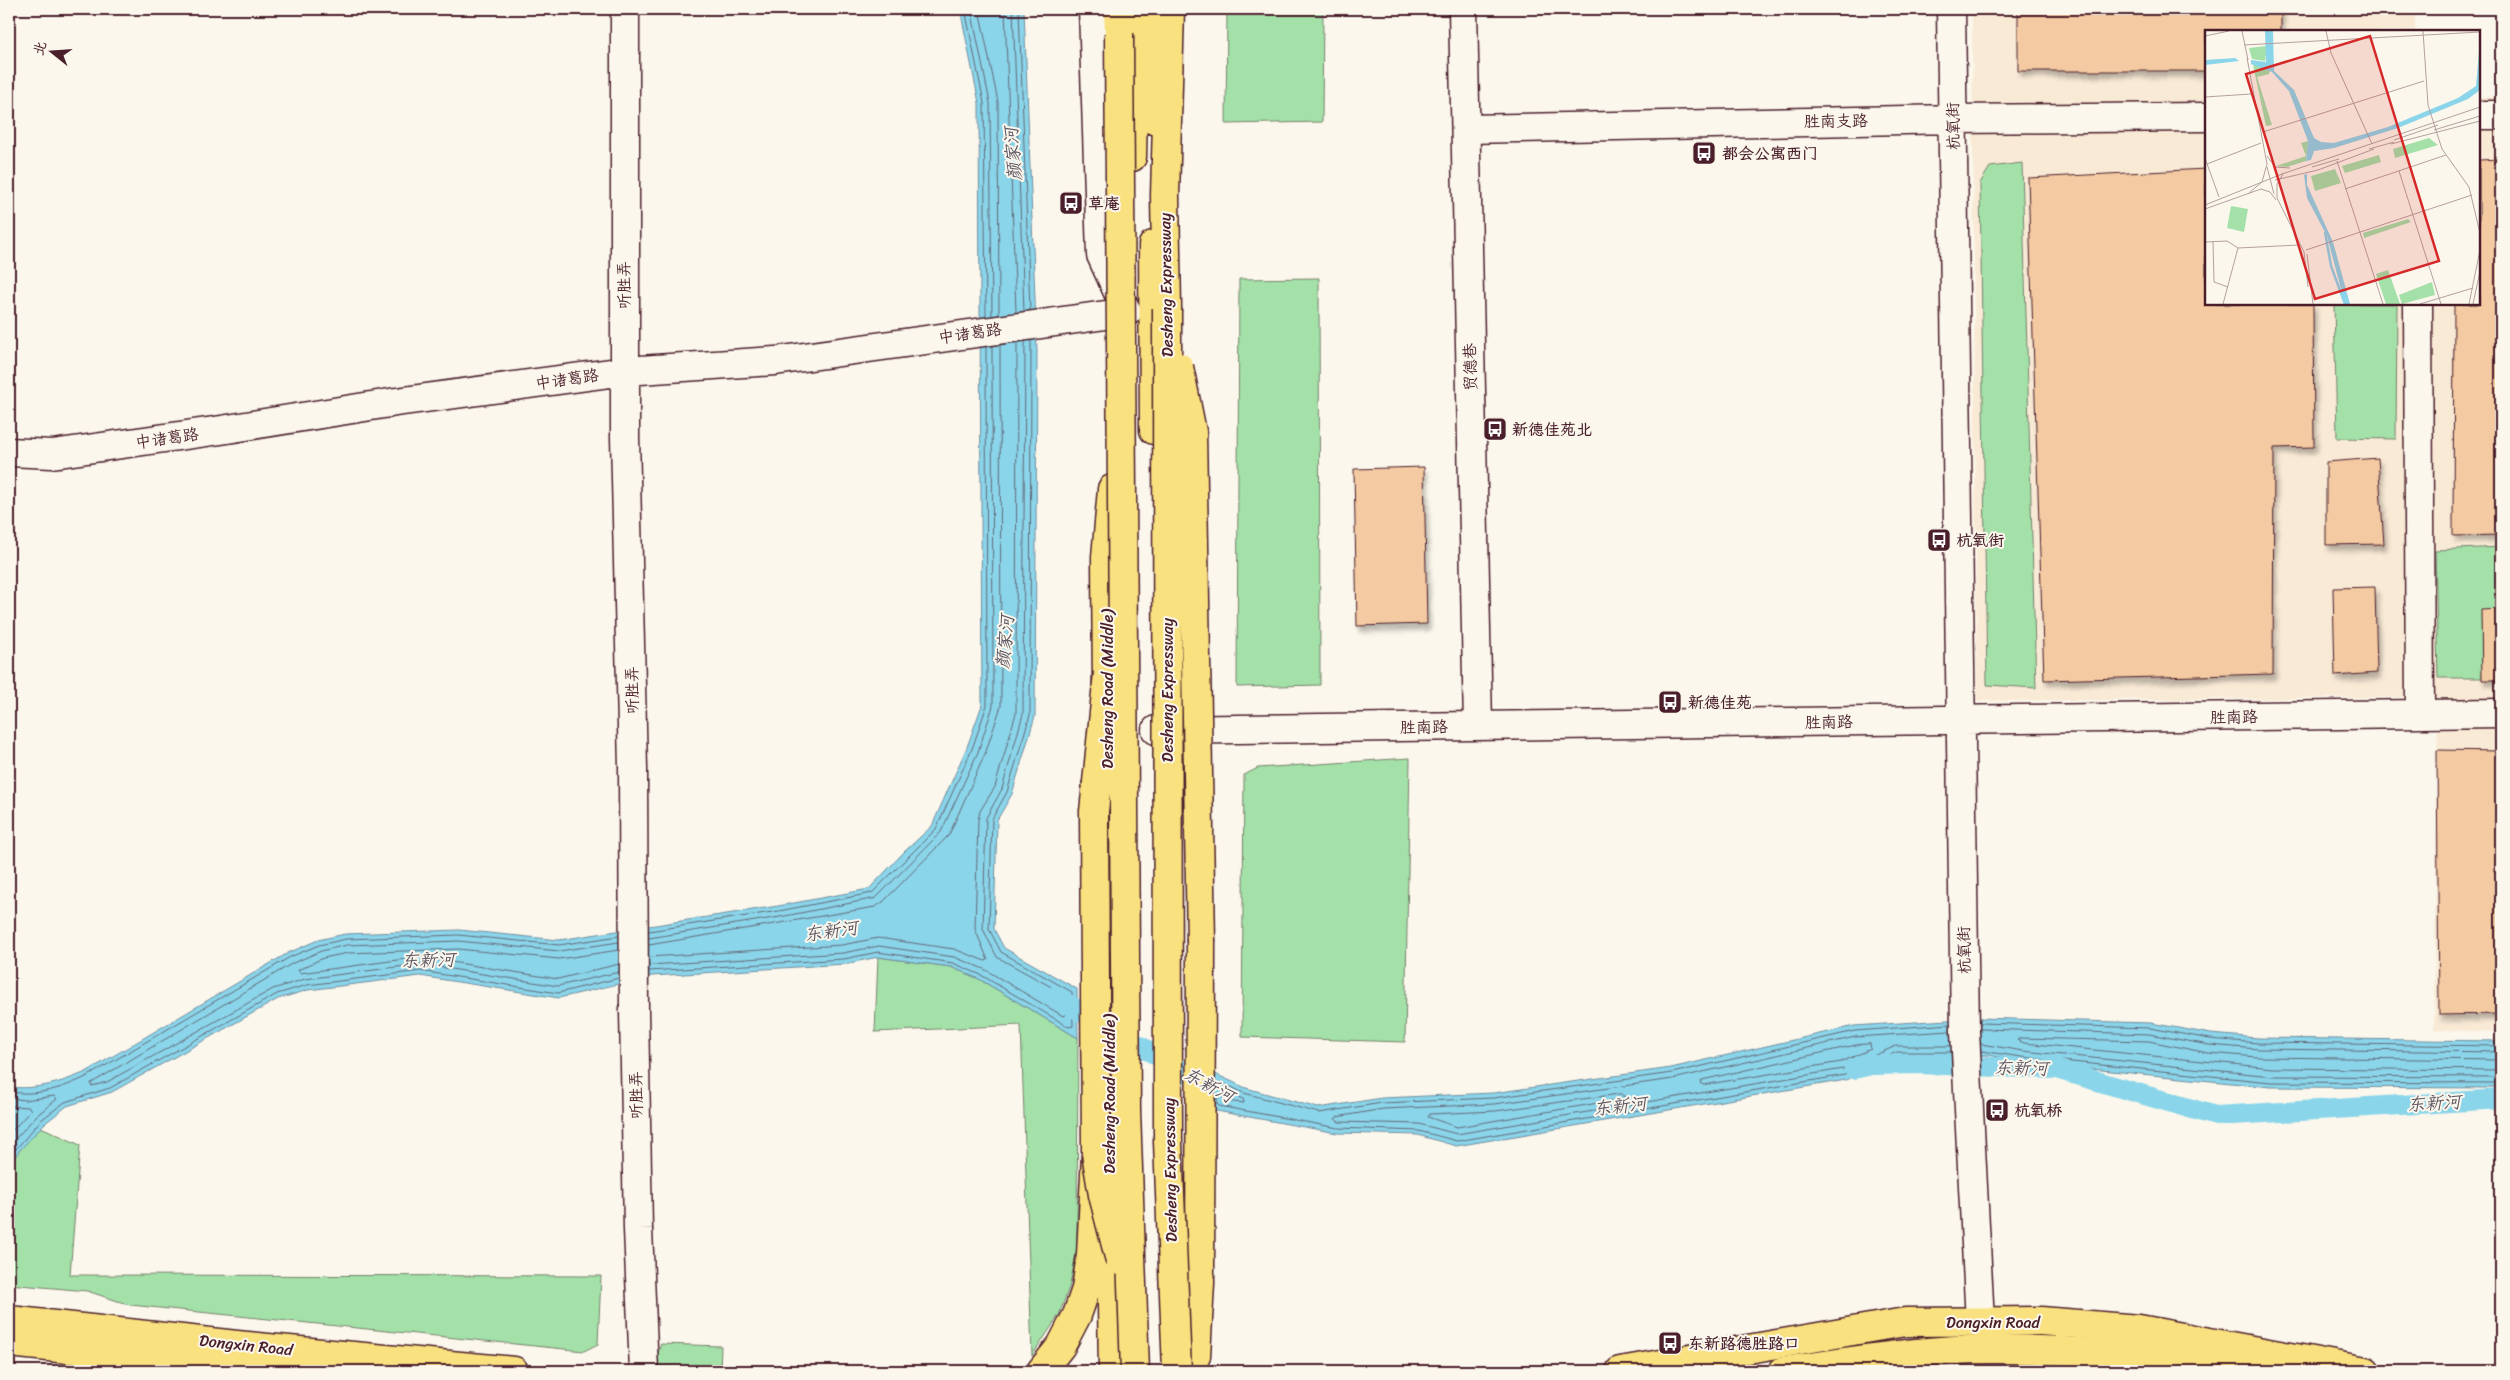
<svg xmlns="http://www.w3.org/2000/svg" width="2510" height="1380" viewBox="0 0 2510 1380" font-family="Sriracha,'LXGW WenKai TC',sans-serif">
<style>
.built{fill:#f9ead6}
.green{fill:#a3e1a9;stroke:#76806a}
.water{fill:#8ad5ea;stroke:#708c9e}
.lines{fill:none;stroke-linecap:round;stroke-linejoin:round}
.shore{stroke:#646877;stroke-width:1}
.canal{stroke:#8ad5ea;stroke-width:20}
.building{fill:#f3caa2;stroke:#4a1f2b;filter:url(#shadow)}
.minor-casing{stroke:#4a1f2b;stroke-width:31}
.major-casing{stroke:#4a1f2b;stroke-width:31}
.highway-casing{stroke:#4a1f2b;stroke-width:31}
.minor{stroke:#fbf7ec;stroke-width:28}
.major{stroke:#fae180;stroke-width:28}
.highway{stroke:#fae180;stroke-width:28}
.highway-bridge-casing{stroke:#4a1f2b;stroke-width:31;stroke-linecap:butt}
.highway-bridge{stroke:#fae180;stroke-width:28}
.labels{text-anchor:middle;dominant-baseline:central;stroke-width:4;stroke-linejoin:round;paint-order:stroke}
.street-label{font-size:16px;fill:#4a1f2b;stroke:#fbf7ec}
.poi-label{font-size:16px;font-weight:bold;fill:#4a1f2b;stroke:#fbf7ec;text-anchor:start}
.water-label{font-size:18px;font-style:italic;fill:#5d5664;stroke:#fbf7ec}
.inset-river{fill:none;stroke:#8ad5ea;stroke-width:2.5}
.inset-road{fill:none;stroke:#b4a19f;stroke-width:1}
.view{fill:#d62828;fill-opacity:0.15;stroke:#d62828;stroke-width:2.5}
.inset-edge{fill:none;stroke:#4a1f2b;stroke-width:2.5}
</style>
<defs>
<filter id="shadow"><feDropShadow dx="3" dy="5.5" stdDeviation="2.5" flood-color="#0004"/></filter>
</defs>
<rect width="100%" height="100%" fill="#fbf7ec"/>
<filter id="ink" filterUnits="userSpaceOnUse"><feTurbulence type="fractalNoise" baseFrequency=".02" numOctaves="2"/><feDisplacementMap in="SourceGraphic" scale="10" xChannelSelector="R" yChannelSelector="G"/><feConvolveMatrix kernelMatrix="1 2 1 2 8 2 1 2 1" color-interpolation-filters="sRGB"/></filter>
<g filter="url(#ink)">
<path class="built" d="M1972 9H2415V31H2206V304H2479V97H2501V1032L2434 1030 2438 697 1977 701Z"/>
<path class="green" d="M1227 9H1323L1322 122 1226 124Z
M2022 163 2036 688 1987 685 1980 183 1990 167Z
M1319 278 1320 685 1237 687 1239 279Z
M2334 304H2397L2396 439 2337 438Z
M2501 547V678H2438L2435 550Z
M1410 758 1405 1042 1242 1037 1244 775 1258 768Z
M878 957 951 967 979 979 1078 1038 1077 1249 1070 1285 1059 1315 1032 1356 1021 1025 875 1032Z
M39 1126 80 1145 70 1275 601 1276 598 1344 584 1351 130 1305 87 1291 9 1284V1147Z
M661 1344 721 1346 720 1371H652Z"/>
<path class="water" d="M960 9H1024L1037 352 1035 716 1012 794 997 820 994 929 1004 948 1077 989 1078 1038 979 979 951 967 878 957 845 964 652 976 559 998 420 976 308 990 278 999 112 1092 67 1106 44 1124 19 1151 9 1166V1087C37 1090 60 1083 86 1072L288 953 318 940 345 934 459 930 559 940 778 906 869 889 904 852 932 826 967 747 982 705 979 103Z
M1978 1018 2151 1023 2211 1034 2258 1038 2501 1041V1088L2271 1087 2021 1062 1989 1055 1898 1057 1846 1080 1456 1146 1418 1135 1337 1133 1211 1110 1213 1073 1246 1088 1318 1108 1382 1098 1493 1093 1671 1068 1854 1026Z"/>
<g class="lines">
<path class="shore" d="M965 9 984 103 986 317
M971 9 990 103 992 316
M979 9 998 102 999 315
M1005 9 1016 312
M1013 9 1024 311
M1019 9 1030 310
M649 931 779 911 872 893 936 829 972 749 987 705 986 347
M649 938 780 917 876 898 941 832 978 752 993 706 992 346
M619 942 559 951 458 941 347 945 321 951 293 963 90 1084 92 1086 107 1082 273 989 305 979 420 964 558 986 619 972
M649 945 875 907 883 902 949 835 985 754 1001 706 1000 345
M619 950 559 959 458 949 348 953 323 958 298 970 300 973 420 957 558 979 619 964
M649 957 842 945 878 938 954 949 985 961 988 960 975 929 978 820 980 811 995 787 1016 713 1017 342
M649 965 843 953 879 946 954 957 984 969 1063 1016 1066 1015V995L997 957 983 929 986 818 1002 789 1023 714 1025 341
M649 971 844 959 878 952 953 963 981 975 1069 1027 1073 1026 1072 992 1001 952 989 929 992 819 1007 792 1030 715 1031 340
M1980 1023 2150 1028 2210 1039 2258 1043 2501 1046
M1950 1024 1855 1031 1672 1073 1493 1098 1382 1103 1319 1113 1244 1093 1220 1082 1218 1084 1217 1104 1219 1106 1338 1128 1419 1131 1457 1141 1845 1075 1897 1052H1951
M1980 1029 2149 1034 2209 1045 2258 1049 2501 1052
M1950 1031 1855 1037 1673 1079 1494 1104 1383 1109 1337 1117 1335 1119 1339 1122 1419 1124 1457 1134 1843 1069 1896 1046H1951
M1870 1044 1871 1049 1841 1062 1703 1085 1700 1083 1702 1080 1856 1045Z
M1981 1044 2023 1051 2272 1076 2501 1077
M1981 1051 2022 1057 2271 1082 2501 1083
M2501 1060 2258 1057 2208 1053 2149 1041 2020 1038 2017 1040 2024 1043 2272 1068 2501 1070
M9 1092C39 1096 61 1089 88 1076L290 957 319 945 346 939 458 935 559 945 619 936
M1227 1092 1243 1099 1244 1103 1224 1101 1223 1094Z
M1621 1094 1624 1096 1622 1099 1457 1127 1428 1117 1430 1114 1495 1111Z
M9 1098 25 1100 54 1096 57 1099 36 1116 9 1146
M9 1106 29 1107 31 1110 9 1134
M9 1157 41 1120 65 1102 110 1088 277 994 307 985 420 971 558 993 619 978"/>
<path class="canal" d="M1054 996 1211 1087
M1854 1069 1871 1065 1918 1064 2056 1069 2216 1116 2501 1099"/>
</g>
<path class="building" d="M2018 9H2281V31H2206V71H2018Z
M2501 159V535L2453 536 2454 304H2479V160Z
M2206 169V304H2313L2314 447 2274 448 2273 674 2044 680 2028 178Z
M2378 458 2384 544 2326 545V462Z
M1424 467 1427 624 1357 626 1354 469Z
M2375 587 2377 673 2335 676 2333 588Z
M2501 609V680H2482L2481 610Z
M2437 750 2501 751V1014L2439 1015Z"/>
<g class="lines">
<g class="minor-casing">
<path id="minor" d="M625 9V437L633 768 634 1011 638 1229 644 1371
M1463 9 1478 726
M1951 9 1965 1032 1980 1322
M2479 115H2501
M1466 129 1953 119 2206 117
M2418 304 2420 714
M9 452 52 454 221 430 396 402 625 371 775 361 1127 312 1101 255 1093 9
M1156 730 2501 713"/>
</g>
<g class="major-casing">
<path id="major" d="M1154 120V28
M1132 157 1135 9
M1153 245 1154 430
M1107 696 1106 557 1112 489
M1111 1234 1113 1371
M9 1320 237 1345 514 1371
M1620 1371 1905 1322 2041 1321 2139 1329 2366 1371"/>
</g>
<g class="highway-casing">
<path id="highway" d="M1118 9 1119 33
M1167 308 1165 196 1170 9
M9 1343 285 1371
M1041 1371 1061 1346 1077 1315 1086 1289 1091 1255 1096 1153 1094 812
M1189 1371 1196 1356 1200 1283 1201 942
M1783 1371C1854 1361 1926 1348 1998 1349 2075 1349 2152 1358 2228 1363L2254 1371"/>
</g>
<use href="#minor" class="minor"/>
<use href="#major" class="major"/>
<use href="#highway" class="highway"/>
<g class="highway-bridge-casing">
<path id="highway-bridge" d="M1119 33 1126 1111 1135 1371
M1167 308 1168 1142 1177 1371
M1179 367 1192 432 1201 942
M1094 812 1108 673
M1096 1153 1103 1195 1120 1261"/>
</g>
<use href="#highway-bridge" class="highway-bridge"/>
</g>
</g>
<defs>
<g id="bus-square" transform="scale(1.25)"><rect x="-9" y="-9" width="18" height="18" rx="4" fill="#4a1f2b" stroke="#fbf7ec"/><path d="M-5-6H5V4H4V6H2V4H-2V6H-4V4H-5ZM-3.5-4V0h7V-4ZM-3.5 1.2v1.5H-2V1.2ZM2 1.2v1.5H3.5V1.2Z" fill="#fff"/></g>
</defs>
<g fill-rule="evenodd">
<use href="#bus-square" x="1704" y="153"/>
<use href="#bus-square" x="1071" y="203"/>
<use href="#bus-square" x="1495" y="429"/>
<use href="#bus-square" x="1939" y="540"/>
<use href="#bus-square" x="1670" y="702"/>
<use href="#bus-square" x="1997" y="1110"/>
<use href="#bus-square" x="1670" y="1343"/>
</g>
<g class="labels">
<g class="street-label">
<text transform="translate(1836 121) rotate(-1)">胜南支路</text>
<text transform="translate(1953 126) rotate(-91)">杭氧街</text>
<text transform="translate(624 285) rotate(-91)">听胜弄</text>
<text transform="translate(1166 285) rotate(-91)">Desheng Expressway</text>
<text transform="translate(970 333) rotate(-8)">中诸葛路</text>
<text transform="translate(1470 367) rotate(-91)">贸德巷</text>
<text transform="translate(567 379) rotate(-8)">中诸葛路</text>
<text transform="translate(167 438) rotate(-8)">中诸葛路</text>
<text transform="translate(1107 689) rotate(-90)">Desheng Road (Middle)</text>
<text transform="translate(632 690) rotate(-91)">听胜弄</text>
<text transform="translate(1167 690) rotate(-90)">Desheng Expressway</text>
<text transform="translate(2234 717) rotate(-1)">胜南路</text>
<text transform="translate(1829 722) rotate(-1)">胜南路</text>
<text transform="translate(1424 727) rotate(-1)">胜南路</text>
<text transform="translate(1964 950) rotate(-91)">杭氧街</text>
<text transform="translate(1109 1094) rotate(-90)">Desheng Road (Middle)</text>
<text transform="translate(636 1095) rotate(-91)">听胜弄</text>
<text transform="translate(1170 1170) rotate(-91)">Desheng Expressway</text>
<text x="1993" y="1322">Dongxin Road</text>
<text transform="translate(246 1345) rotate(6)">Dongxin Road</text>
</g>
<g class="poi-label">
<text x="1722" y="153">都会公寓西门</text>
<text x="1088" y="203">草庵</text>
<text x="1512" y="429">新德佳苑北</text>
<text x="1956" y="540">杭氧街</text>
<text x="1688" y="702">新德佳苑</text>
<text x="2014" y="1110">杭氧桥</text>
<text x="1688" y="1343">东新路德胜路口</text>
</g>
<g class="water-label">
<text transform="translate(1013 154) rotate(-95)">颜家河</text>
<text transform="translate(1005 642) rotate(-85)">颜家河</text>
<text transform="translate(831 931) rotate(-8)">东新河</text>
<text transform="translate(428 960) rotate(-1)">东新河</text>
<text transform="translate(2021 1068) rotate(1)">东新河</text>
<text transform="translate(1209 1085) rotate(29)">东新河</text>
<text transform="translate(2434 1103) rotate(-3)">东新河</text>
<text transform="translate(1620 1106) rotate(-6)">东新河</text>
</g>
</g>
<g transform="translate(2205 30)">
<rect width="275" height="275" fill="#fbf7ec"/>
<path d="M62 16 60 31 47 29 44 18ZM52 33 65 40 64 44 52 47 67 95 61 96 48 35ZM224 108 233 115 190 128 188 119ZM103 111 101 131 82 137 71 136 101 126 96 113ZM174 125 176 132 140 143 137 136ZM130 139 136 153 110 161 106 146ZM26 176 43 179 39 202 22 198ZM203 189 206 192 159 208 158 203ZM183 240 195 274H181L171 244ZM227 252 230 265 197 274 194 265Z" fill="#a3e1a9"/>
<path d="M60 1H68L69 41 89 60 109 108 116 112 129 113 183 97 253 68 271 56 275 11V60L263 69 193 98 129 118 109 121 106 130 101 131 103 111 84 61 67 42 46 34V30L61 32ZM30 28 34 31 0 35V30ZM102 144V155L128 212 145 274H140L122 206 102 168 99 145Z" fill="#8ad5ea"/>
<path class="inset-river" d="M120 202 126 236 140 274"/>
<path class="inset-road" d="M37 1 43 30M121 1 126 23 167 114M218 1 223 75 237 119 264 157 275 203M0 6 24 1M39 15 275 2M42 28 62 134 57 152 44 163M0 67 46 64M229 100 275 86M58 102 219 51M189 110 233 95M186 114 275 91M164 119 189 112M62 126 70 137 85 138M0 128 14 167M132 131 178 274M2 134 56 113M62 137 69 164M107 137 134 129M194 141 236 274M78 144 72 154V168L99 222 103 257M70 150 113 140 169 119M140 159 241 125M0 175 77 144 275 77M0 179 56 159 65 162 71 170M8 211 9 252 23 257M0 212 22 211 33 218 94 215M101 220 267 165M102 224 108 274M18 274 33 218M215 274 268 258M264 274 275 220M268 274 275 241"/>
<path class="view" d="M165 6 234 231 110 269 41 44Z"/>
<rect width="275" height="275" class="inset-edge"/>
</g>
<rect width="2510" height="1380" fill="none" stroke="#fbf7ec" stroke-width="30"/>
<rect x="15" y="15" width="2480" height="1350" fill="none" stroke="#4a1f2b" stroke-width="2" filter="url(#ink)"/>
<g transform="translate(52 52) rotate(287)" stroke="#fbf7ec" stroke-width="4" paint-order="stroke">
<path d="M0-4L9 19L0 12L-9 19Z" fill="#4a1f2b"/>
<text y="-8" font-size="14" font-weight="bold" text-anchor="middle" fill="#4a1f2b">北</text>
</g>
</svg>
